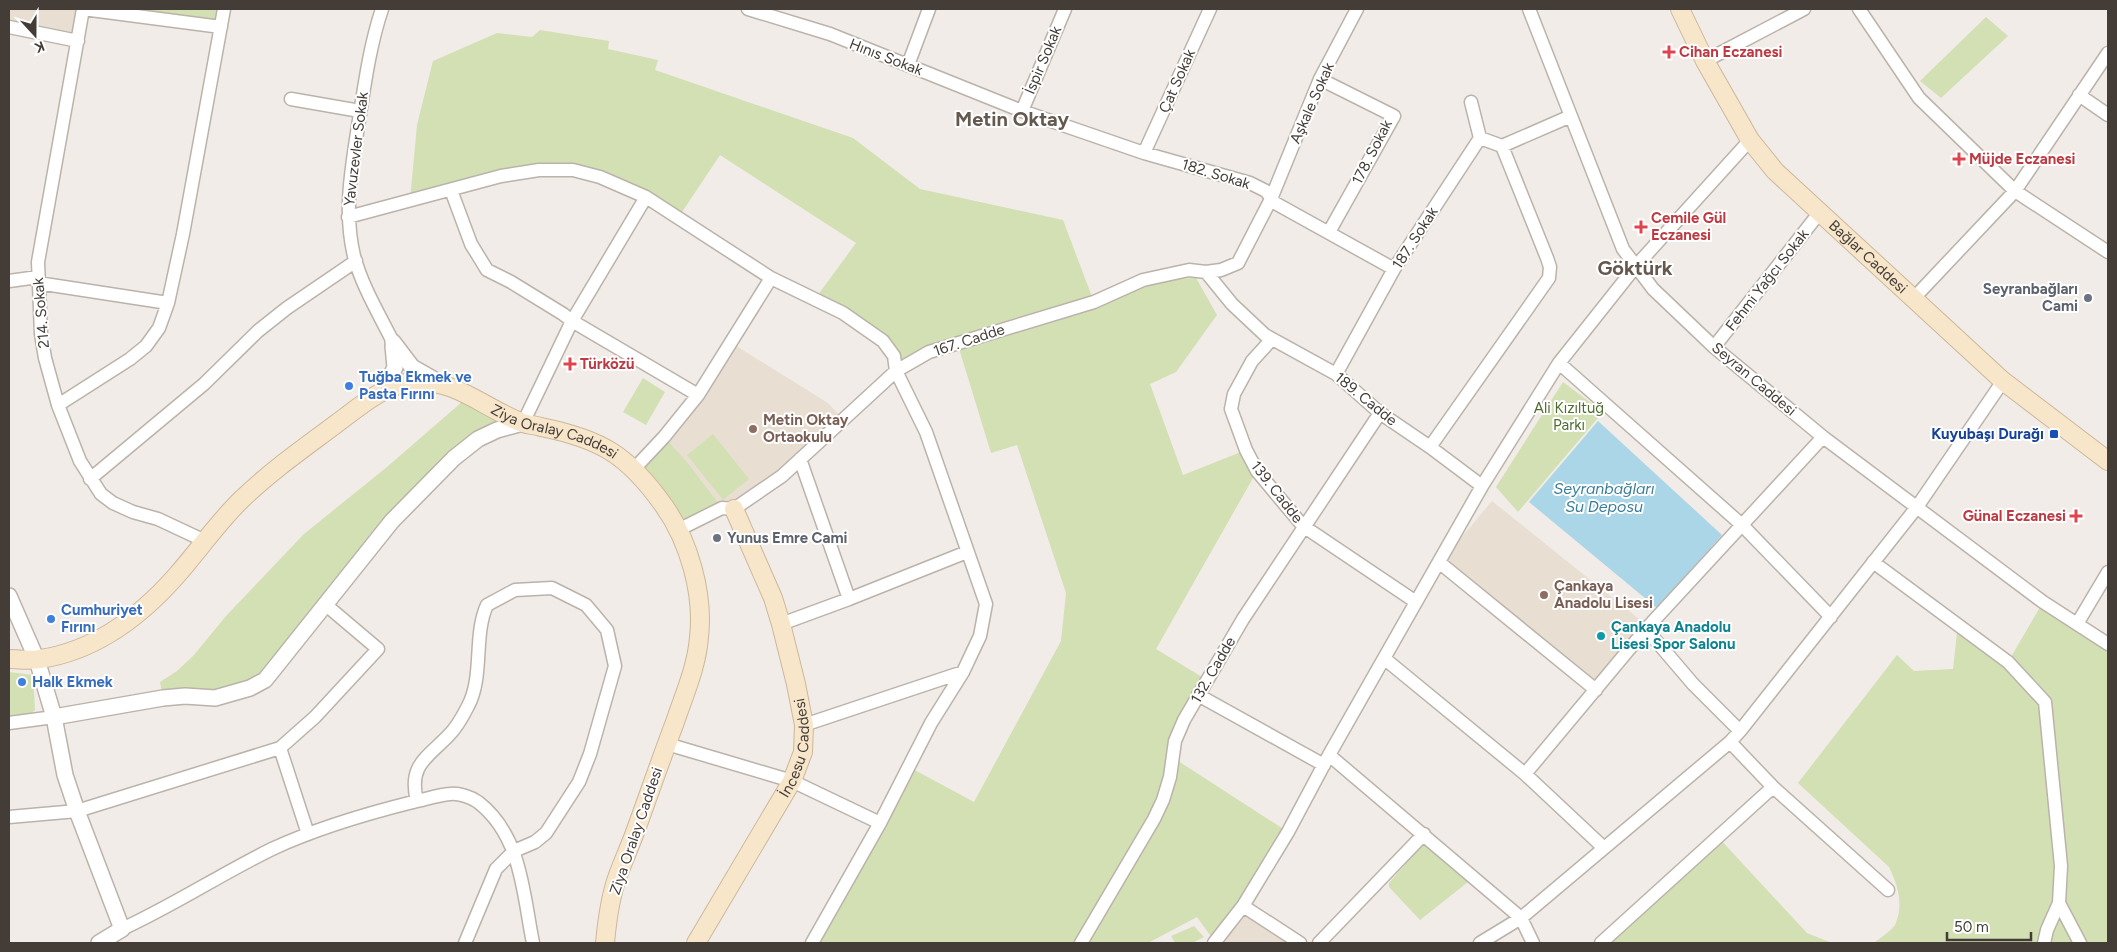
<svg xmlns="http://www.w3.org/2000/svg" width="2117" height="952" viewBox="0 0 2117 952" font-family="Figtree,sans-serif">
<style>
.education{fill:#e8dfd2}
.green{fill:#d2e0b4}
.water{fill:#aad6e7}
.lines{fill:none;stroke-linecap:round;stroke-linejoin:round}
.minor-casing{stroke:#bbb3aa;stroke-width:15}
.tertiary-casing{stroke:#bbb3aa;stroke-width:18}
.secondary-casing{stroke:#cbb89b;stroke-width:20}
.minor{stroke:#fff;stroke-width:12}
.tertiary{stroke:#fff;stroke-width:15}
.secondary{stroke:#f7e6ca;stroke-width:18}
.health-dot{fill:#e0444e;stroke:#fff;stroke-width:2}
.worship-dot{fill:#6b7280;stroke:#fff;stroke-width:2}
.shop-dot{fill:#3f7fe0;stroke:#fff;stroke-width:2}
.education-dot{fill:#8d6e63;stroke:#fff;stroke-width:2}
.transit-dot{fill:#1a4fb4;stroke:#fff;stroke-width:2}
.culture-dot{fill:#0f9aa8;stroke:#fff;stroke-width:2}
.labels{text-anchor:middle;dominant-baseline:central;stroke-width:4;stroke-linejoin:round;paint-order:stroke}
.health-label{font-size:15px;font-weight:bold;fill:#be3a42;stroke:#fff;text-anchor:start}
.street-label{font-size:15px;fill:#433c37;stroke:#fff}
.worship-label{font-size:15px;font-weight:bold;fill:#5b616d;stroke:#fff;text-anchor:end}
.shop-label{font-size:15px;font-weight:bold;fill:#366cbe;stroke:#fff;text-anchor:start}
.park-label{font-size:15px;fill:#506d31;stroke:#fff}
.education-label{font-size:15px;font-weight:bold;fill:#785e54;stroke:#fff;text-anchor:start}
.transit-label{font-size:15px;font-weight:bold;fill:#164399;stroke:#fff;text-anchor:end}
.culture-label{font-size:15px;font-weight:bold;fill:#0d838f;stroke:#fff;text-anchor:start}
.water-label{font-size:16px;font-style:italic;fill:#3b7e9a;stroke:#fff}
.district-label{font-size:20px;font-weight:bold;fill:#64594f;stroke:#fff}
</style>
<rect width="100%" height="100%" fill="#f1ece7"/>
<path class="education" d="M9 9H83L78 41 9 27Z
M730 342 828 403 844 420 782 476 722 508 664 437Z
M1492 501 1649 627 1596 690 1440 563Z
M1245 916 1287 943H1223Z"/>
<path class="green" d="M83 9H224L221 27Z
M1986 17 2008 36 1941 98 1920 81Z
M540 30 609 41 608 49 658 60 655 70 853 138 920 189 1063 220 1094 302 1143 280 1196 278 1217 315 1176 372 1150 384 1183 475 1246 450 1257 471 1156 649 1207 680 1172 757 1288 832 1215 942 1197 917 1148 943H812L909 767 974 802 1061 641 1066 593 1017 445 991 453 957 342 896 371 894 356 815 299 856 243 720 155 678 218 600 177 539 170 410 200 417 125 433 61 497 33 532 37Z
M643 378 665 392 646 425 623 412Z
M1563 382 1603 412 1518 512 1496 487Z
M470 395 523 423 454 458 250 688 163 698 160 682 177 671 194 655 226 616 304 534 387 467Z
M713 434 749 479 723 500 687 455Z
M664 437 687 462 722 508 678 530 634 469Z
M2043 602 2108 644V943H1874C1880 938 1891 931 1895 925 1904 905 1898 885 1889 867L1798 783 1897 655 1914 671 1953 669 1958 624 2008 662Z
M9 672 33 675 35 710 30 714 9 715Z
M1718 837 1807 933 1832 943H1601Z
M1423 844 1468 882 1420 920 1389 887V883Z
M1194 926 1204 937 1192 943H1175L1171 936Z"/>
<path class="water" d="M1598 421 1722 535 1657 608 1529 502Z"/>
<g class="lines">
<g class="minor-casing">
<path id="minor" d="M83 9 38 262 41 334 45 358 58 405 80 461 101 494 113 503 133 512 158 519 205 541
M83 9 221 27
M382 9C370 45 365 82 359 120 352 166 343 210 354 256 362 286 379 314 393 342
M748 9 830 34 1022 111 1144 153 1250 183 1266 191 1275 203 1394 269
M1529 9 1623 249 1653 289 1714 347 1823 437 2043 602 2108 644
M1859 9 1919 98 2015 191 2108 252
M9 27 78 41
M1705 61 1804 9
M908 65 929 9
M1320 79 1394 116 1329 232
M2079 95 2108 115
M291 99 360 111
M1022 111 1065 9
M1502 146 1571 116
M1144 153 1210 9
M451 190 471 244 487 270 511 282 563 314 572 321 698 395
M348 217 501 176 539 170H573L600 177 646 197 771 278 698 395 664 437 634 469
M1206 272 1232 304 1265 335 1336 374 1380 413 1430 447 1482 486
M771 278 843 313 883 341 894 356 896 371 926 432 986 604 980 636 963 672 931 723 880 823 812 943
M9 281 38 277
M38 283 168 303
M1914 298 2015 191 2108 53
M1272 339 1252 361 1234 394 1231 409 1246 450 1257 471 1303 526 1416 602
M1714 347 1820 212
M1559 363 1742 525 1831 617
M1336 374 1394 269 1480 138 1471 102
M58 405 130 359 146 346 159 328 168 303 183 234 224 9
M523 423 572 321 646 197
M1430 447 1549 278 1550 267 1547 258 1502 146 1480 138
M90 479 204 384 258 331 287 308 356 261
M678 530 722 508 734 509 782 476 896 371 929 352 1094 302 1143 280 1189 270 1206 272 1221 270 1238 263 1271 199 1320 79 1357 9
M1873 562 2008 662 2045 702 2061 866 2059 903 2080 943
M1440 563 1596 690
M849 599 967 552
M781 624 849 599 800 459
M2077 624 2108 572
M1385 659 1525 774 1604 848
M1198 695 1324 765
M9 723 54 717
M804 725 963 672
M1740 731 1693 684 1646 629 1823 437
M1730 742 1773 787 1888 890
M667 744 792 781 880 823
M280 748 308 834
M1329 755 1521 918 1533 943
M1525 774 1646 629
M417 801C408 765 427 758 449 735 457 727 463 716 468 706 484 676 473 636 487 605L515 590 552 588 586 605 607 630 615 666 590 754 579 782 546 833 535 842 514 851 496 869 465 943
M9 817 77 811 280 748 315 717 378 649 326 605
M1243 906 1300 943
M122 929C174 905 221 874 272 849 317 828 365 814 413 802 424 800 437 795 450 794 459 793 471 797 478 802 522 836 523 894 533 943
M1081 943 1154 819 1163 800 1170 777 1175 741 1184 720 1243 619 1380 413
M1214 943 1243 906 1288 832 1329 755 1482 486 1559 363 1636 266 1750 140
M1319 943 1424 834
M1480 943 1521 918 1730 742 1740 731 1917 507 2003 381
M1601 943 1773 787
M2044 943 2047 930 2059 903"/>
</g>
<g class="tertiary-casing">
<path id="tertiary" d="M393 342 412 367 440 383
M384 392 395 367 393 346
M9 596 37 660 54 717 65 775 77 811 122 929 99 943
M54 717 163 698 185 696 215 698 250 688 265 680 392 521 454 458 478 439 497 430 523 423"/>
</g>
<g class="secondary-casing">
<g id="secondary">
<path id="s1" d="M1680 9 1705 61 1750 140 1775 171 2003 381 2108 461"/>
<path id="s2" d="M9 659C19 659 30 661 40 659 95 651 141 616 177 575 199 550 218 522 242 499 271 471 304 448 336 424 358 408 383 385 412 382 455 378 485 409 523 423 529 425 535 425 541 427 601 439 628 455 664 506 689 541 704 594 699 637 697 666 684 695 675 722 661 759 648 797 634 835 629 848 623 862 618 875 610 897 607 921 605 943"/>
<path id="s3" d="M696 943 792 781 803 752 804 725 796 684 781 624 773 598 734 509"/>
</g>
</g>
<use href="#minor" class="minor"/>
<use href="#tertiary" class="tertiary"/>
<use href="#secondary" class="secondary"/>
</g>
<g class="health-dot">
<path d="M1666.5 44.5h5v5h5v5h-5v5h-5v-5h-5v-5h5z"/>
<path d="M1956.5 151.5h5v5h5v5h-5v5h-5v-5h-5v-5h5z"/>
<path d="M1638.5 219.5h5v5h5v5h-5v5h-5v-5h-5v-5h5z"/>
<path d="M567.5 356.5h5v5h5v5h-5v5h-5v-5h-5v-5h5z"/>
<path d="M2073.5 508.5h5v5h5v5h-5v5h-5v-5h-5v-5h5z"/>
</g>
<g class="worship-dot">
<circle cx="2088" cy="298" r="5"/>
<circle cx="717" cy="538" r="5"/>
</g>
<g class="shop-dot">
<circle cx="349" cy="386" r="5"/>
<circle cx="51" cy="619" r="5"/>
<circle cx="22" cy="682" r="5"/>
</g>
<g class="education-dot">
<circle cx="753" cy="429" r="5"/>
<circle cx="1544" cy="595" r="5"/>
</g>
<rect class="transit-dot" x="2049" y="429" width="10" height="10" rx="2.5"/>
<circle class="culture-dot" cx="1601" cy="636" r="5"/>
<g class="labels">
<g class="health-label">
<text x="1679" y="52">Cihan Eczanesi</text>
<text x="1969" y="159">Müjde Eczanesi</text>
<text x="1651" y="218">Cemile Gül<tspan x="1651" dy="17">Eczanesi</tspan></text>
<text x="580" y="364">Türközü</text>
<text x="2066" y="516" text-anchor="end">Günal Eczanesi</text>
</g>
<g class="street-label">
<text transform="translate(886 57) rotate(21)">Hınıs Sokak</text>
<text transform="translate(1043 60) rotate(-67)">İspir Sokak</text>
<text transform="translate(1177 81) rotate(-66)">Çat Sokak</text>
<text transform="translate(1312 103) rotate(-66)">Aşkale Sokak</text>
<text transform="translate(356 149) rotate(-83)">Yavuzevler Sokak</text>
<text transform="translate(1372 152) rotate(-63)">178. Sokak</text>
<text transform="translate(1216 174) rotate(17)">182. Sokak</text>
<text transform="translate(1415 238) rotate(-57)">187. Sokak</text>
<text stroke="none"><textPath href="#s1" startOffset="315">Bağlar Caddesi</textPath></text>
<text transform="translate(1767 280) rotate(-52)">Fehmi Yağcı Sokak</text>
<text transform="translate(41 313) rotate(-95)">214. Sokak</text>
<text transform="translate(969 340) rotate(-18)">167. Cadde</text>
<text transform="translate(1754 379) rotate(40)">Seyran Caddesi</text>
<text transform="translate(1366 399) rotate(39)">189. Cadde</text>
<text stroke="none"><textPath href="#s2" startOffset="656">Ziya Oralay Caddesi</textPath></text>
<text transform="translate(1277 492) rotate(52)">139. Cadde</text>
<text transform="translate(1213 670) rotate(-60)">132. Cadde</text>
<text stroke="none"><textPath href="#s3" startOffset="222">İncesu Caddesi</textPath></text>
<text transform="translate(636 831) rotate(-71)">Ziya Oralay Caddesi</text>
</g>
<g class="worship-label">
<text x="2078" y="289">Seyranbağları<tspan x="2078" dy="17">Cami</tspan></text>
<text x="727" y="538" text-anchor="start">Yunus Emre Cami</text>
</g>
<g class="shop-label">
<text x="359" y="377">Tuğba Ekmek ve<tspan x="359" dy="17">Pasta Fırını</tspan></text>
<text x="61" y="610">Cumhuriyet<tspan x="61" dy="17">Fırını</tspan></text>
<text x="32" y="682">Halk Ekmek</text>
</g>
<g class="park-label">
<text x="1569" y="408">Ali Kızıltuğ<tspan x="1569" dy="17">Parkı</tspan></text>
</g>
<g class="education-label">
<text x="763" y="420">Metin Oktay<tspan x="763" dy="17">Ortaokulu</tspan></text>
<text x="1554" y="586">Çankaya<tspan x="1554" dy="17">Anadolu Lisesi</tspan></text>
</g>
<g class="transit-label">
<text x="2044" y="434">Kuyubaşı Durağı</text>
</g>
<g class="culture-label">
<text x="1611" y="627">Çankaya Anadolu<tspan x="1611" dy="17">Lisesi Spor Salonu</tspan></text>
</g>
<g class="water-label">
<text x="1604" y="488">Seyranbağları<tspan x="1604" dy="18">Su Deposu</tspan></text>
</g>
<g class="district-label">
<text x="1012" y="119">Metin Oktay</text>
<text x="1635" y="268">Göktürk</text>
</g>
</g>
<rect width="2117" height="952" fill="none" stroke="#433c37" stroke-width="20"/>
<g transform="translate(35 35) rotate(159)" stroke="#ffffff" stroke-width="4" paint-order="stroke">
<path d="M0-4L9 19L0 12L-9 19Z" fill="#433c37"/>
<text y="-8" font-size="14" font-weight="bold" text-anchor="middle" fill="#433c37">K</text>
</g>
<path d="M1947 932v8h84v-8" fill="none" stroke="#433c37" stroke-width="2.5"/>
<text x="1954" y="932" font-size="15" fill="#433c37" stroke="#ffffff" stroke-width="4" paint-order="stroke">50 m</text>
</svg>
